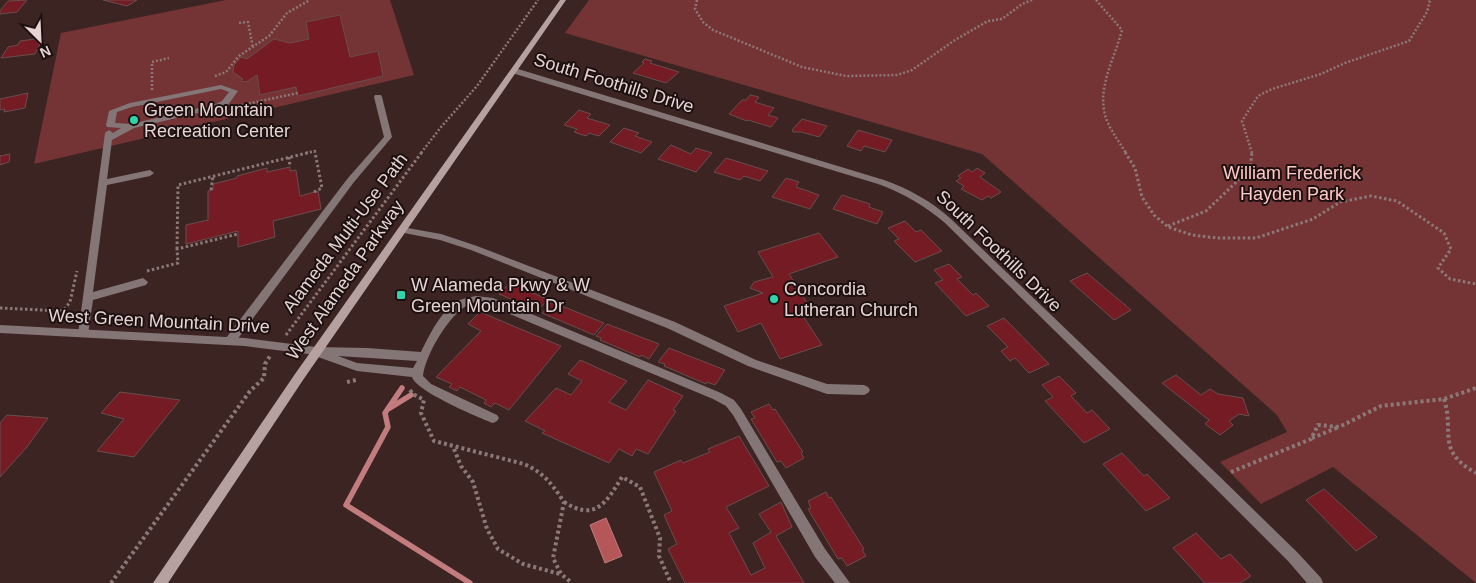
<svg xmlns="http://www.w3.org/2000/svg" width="1476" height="583" viewBox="0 0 1476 583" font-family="Arial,sans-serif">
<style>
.green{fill:#743436}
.water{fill:#b55658;stroke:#c37c7d}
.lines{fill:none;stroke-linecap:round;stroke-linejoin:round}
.stream{stroke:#c37c7d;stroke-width:5.5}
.building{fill:#751b24;stroke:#694d4d}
.path-far2{stroke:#8c7877;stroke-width:2.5;stroke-dasharray:2 2;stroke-linecap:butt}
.path-far1{stroke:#8c7877;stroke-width:3;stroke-dasharray:2.5 2.5;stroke-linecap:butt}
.path{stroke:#8c7877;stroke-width:4;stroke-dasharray:3 3;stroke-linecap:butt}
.lane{fill:#847676;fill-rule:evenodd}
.street{fill:#847676;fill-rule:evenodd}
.secondary{fill:#b7a1a0;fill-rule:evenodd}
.poi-dot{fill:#2fd4aa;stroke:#1c1010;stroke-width:2}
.labels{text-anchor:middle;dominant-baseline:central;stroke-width:4;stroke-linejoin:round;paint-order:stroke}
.street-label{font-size:18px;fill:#e5d4d3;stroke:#1c1010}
.poi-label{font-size:18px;fill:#e5d4d3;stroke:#1c1010;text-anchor:start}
.park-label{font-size:18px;fill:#ffc9c7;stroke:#1c1010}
</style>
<rect width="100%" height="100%" fill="#3c2423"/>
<path class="green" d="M226 0H390L414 75 34 164 61 33Z
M589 0H1476V583L1333 467 1261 504 1220 462 1287 432 1277 415 982 154 565 33Z"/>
<path class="water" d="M606 518 622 556 605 563 590 525Z"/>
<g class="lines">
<path class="stream" d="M402 388 385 413 388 427 346 505 470 583
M390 408 411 395"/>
</g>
<path class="building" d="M27 0 17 12 0 14V11L8 1Z
M103 0H137L127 6Z
M340 15 350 57 378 51 383 76 298 96 296 87 260 95 257 75 246 82 241 81 243 79 233 72 234 65 241 57 247 59 274 39 290 43 309 39 306 22Z
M43 38 35 54 1 58 8 47 18 45 20 41Z
M645 59 652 61 650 63 679 72 666 83 633 73 644 63 642 62Z
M28 93 25 108 4 112 5 109 0 110V99Z
M750 95 759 97 755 102 774 108 768 115 778 118 771 127 748 120 747 121 729 114 742 100H746Z
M579 110 591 114 587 118 610 125 599 136 589 133 586 136 574 132 577 129 564 125Z
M802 119 827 126 819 137 801 132H793L792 130Z
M624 128 639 133 635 136 652 142 641 153 610 142Z
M858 130 892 140 885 152 864 146 861 151 847 146Z
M671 145 691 154 696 148 712 153 696 172 658 159Z
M10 154 9 162 0 165V156Z
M726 158 768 171 760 181 744 176 740 180 714 172Z
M290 167V171L296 170 300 196 318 191 321 209 273 221 275 237 238 247V231L186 244V225L208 220V191L213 190V184L237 178V176L267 168V172Z
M977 168 985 173 980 177 1001 192 991 198 988 196 982 200 961 189 964 186 956 181 961 178 958 176 968 169 972 172Z
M786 178 799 182 796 187 819 195 810 209 772 197Z
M842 195 870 204 869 207 883 212 877 224 833 209Z
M905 221 916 232 921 230 942 251 915 262 894 241 899 239 888 228Z
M819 233 838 257 789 274 809 306 799 310 822 345 780 359 761 323 738 332 724 306 763 293 750 288 754 282 773 277 758 252Z
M949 264 962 277 957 279 973 295 976 293 989 306 966 316 935 283 943 280 934 270Z
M1087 273 1131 310 1114 320 1070 281Z
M510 283 549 300 537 310 499 294Z
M552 302 604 323 594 335 542 313Z
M480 312 561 346 509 410 495 403 491 407 484 403 486 400 460 387 457 391 449 387 452 384 436 377 481 331 468 324Z
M1004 318 1049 364 1029 373 1015 358 1010 361 1001 351 1008 347 987 326Z
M607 324 659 344 649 359 641 355 640 357 600 340 601 338 596 336Z
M669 348 725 370 715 385 707 382 706 384 664 366 665 364 658 362Z
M580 360 627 381 609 402 626 410 648 380 683 396 673 410 676 411 648 454 636 449 632 456 619 449 609 463 542 433 545 431 525 421 556 388 571 395 582 381 568 374Z
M1176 375 1201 395 1210 389 1218 394 1243 398 1249 416 1239 414 1229 421 1233 425 1220 435 1205 424 1209 420 1162 383Z
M1059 376 1076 393 1071 396 1087 413 1092 410 1110 429 1084 443 1045 401 1053 397 1042 385Z
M120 392 180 400 134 457 97 451 124 419 101 413Z
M769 404 773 410 775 409 803 452 801 453 804 458 786 468 781 461 777 462 751 419 755 418 751 412Z
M7 415 48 418 27 447 0 477V423Z
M739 436 769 486 726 507 739 528 729 533 751 575 765 568 753 543 771 532 759 514 781 502 792 527 776 536 804 583H685L668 549 677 544 664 515 672 511 654 472 681 460 683 463 710 452 708 449Z
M1122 453 1144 476 1147 474 1170 498 1146 511 1103 464Z
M1324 489 1377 537 1356 551 1306 500Z
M826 492 829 498 831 497 864 549 862 550 866 556 847 566 842 558 838 559 808 509 811 508 808 501Z
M1196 533 1221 559 1230 554 1251 576 1240 583H1205L1173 548Z"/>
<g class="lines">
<path class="path-far2" d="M697 0 695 9 703 22 713 30 802 67 846 76 897 75 912 70 955 40 988 21 1002 19 1022 4 1032 0
M1096 0 1122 30C1114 61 1094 92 1108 123 1113 134 1120 143 1126 153
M239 23 248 22 253 48
M215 76 226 72 239 56 269 36 287 13 310 0
M152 90V62L169 58
M245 104V117
M237 106 298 93
M306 153 315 151V153
M421 153 441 127 477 86 538 0
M1252 153 1242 121 1258 96 1272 89 1321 74 1345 63 1409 41 1427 12 1430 0"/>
<path class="path-far1" d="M1125 152 1135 168 1142 197 1154 215 1168 227 1192 235 1217 238H1256L1313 219 1340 202 1371 196 1397 201 1444 233 1451 249 1438 268 1450 279 1476 284
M289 157 290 167
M211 190 213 176
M314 192 322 188 315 152
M1168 226 1206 211 1250 169 1252 152
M177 249 178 185 311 152
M147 271 178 263 177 249 238 234
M0 308 63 311 70 302 77 271
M286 335 422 152"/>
<path class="path" d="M347 382 356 380
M410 390 413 394 424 400 421 413 434 441 524 464C543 472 553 485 564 502L553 558 561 574 572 583
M1444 399C1455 433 1435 450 1476 473
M1312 438 1339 427
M454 449 461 466 473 482 487 529 498 549 523 564 560 574
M1231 472 1311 439 1318 425 1339 427 1381 406 1444 399 1476 388
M564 502C595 522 606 503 622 477L640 487 660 538 659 556 671 583
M111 583 250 391 264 378 265 364 270 356"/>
<path class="lane" d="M221 85 238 91 228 105 219 108 134 128 112 140 107 179 150 170 154 173 150 176 107 185 93 292 143 278 148 282 146 285 93 300 88 334 87 337H79L78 334 105 133 109 130 113 133 121 128 107 127 106 125 109 111 130 103ZM221 89 229 92 222 101 216 104 131 124 115 123 117 112 132 107Z
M375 95H381L382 97 392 137 354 182 234 344H226L225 341 226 338 348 178 384 137 374 97Z
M402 227 441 234 477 246 675 322 756 360 827 384 864 385 868 387 870 390 868 393 864 395 827 394 748 366 667 328 471 250 440 240 399 232 397 230 399 228Z
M476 296 493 298 721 393 734 400 741 409 825 549 850 583H835L815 557 733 415 726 406 713 399 488 305C481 304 475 302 468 305 449 314 425 356 423 376L431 384 497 415 499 418 497 421 493 423C477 417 416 391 412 377L357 371 318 357 312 354 311 351 312 348 316 347 367 348 421 352C430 334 441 310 460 300 465 298 471 297 476 296ZM338 356 417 361 413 368 357 363Z"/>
<path class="street" d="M512 69H518L884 180C909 189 931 201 951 219L1218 475 1298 553 1321 578 1323 583H1307L1288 561 1210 483 945 223C925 206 903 193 878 184L512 73Z
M0 325 245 338 316 347 320 348 321 351 320 354 316 355 245 346 0 333Z"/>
<path class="secondary" d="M560 0H566L303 380 168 583H153L295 374Z"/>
</g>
<g class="poi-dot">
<circle cx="134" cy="120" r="5"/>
<rect x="396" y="290" width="10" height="10" rx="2.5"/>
<circle cx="774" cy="299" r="5"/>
</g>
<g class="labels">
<g class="street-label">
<text transform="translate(614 83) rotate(17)">South Foothills Drive</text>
<text transform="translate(345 233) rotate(-53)">Alameda Multi-Use Path</text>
<text transform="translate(999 251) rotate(44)">South Foothills Drive</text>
<text transform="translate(345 280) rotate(-55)">West Alameda Parkway</text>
<text transform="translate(159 321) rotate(3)">West Green Mountain Drive</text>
</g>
<g class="poi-label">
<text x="144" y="110">Green Mountain<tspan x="144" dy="21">Recreation Center</tspan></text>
<text x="411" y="285">W Alameda Pkwy &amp; W<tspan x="411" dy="21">Green Mountain Dr</tspan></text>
<text x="784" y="289">Concordia<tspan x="784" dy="21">Lutheran Church</tspan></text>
</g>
<g class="park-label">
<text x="1292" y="173">William Frederick<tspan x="1292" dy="21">Hayden Park</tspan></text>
</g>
</g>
<g transform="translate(40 40) rotate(156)" stroke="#1c1010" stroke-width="4" paint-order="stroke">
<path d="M0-4L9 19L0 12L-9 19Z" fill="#e5d4d3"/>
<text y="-8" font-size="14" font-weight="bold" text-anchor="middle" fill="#e5d4d3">N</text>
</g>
</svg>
